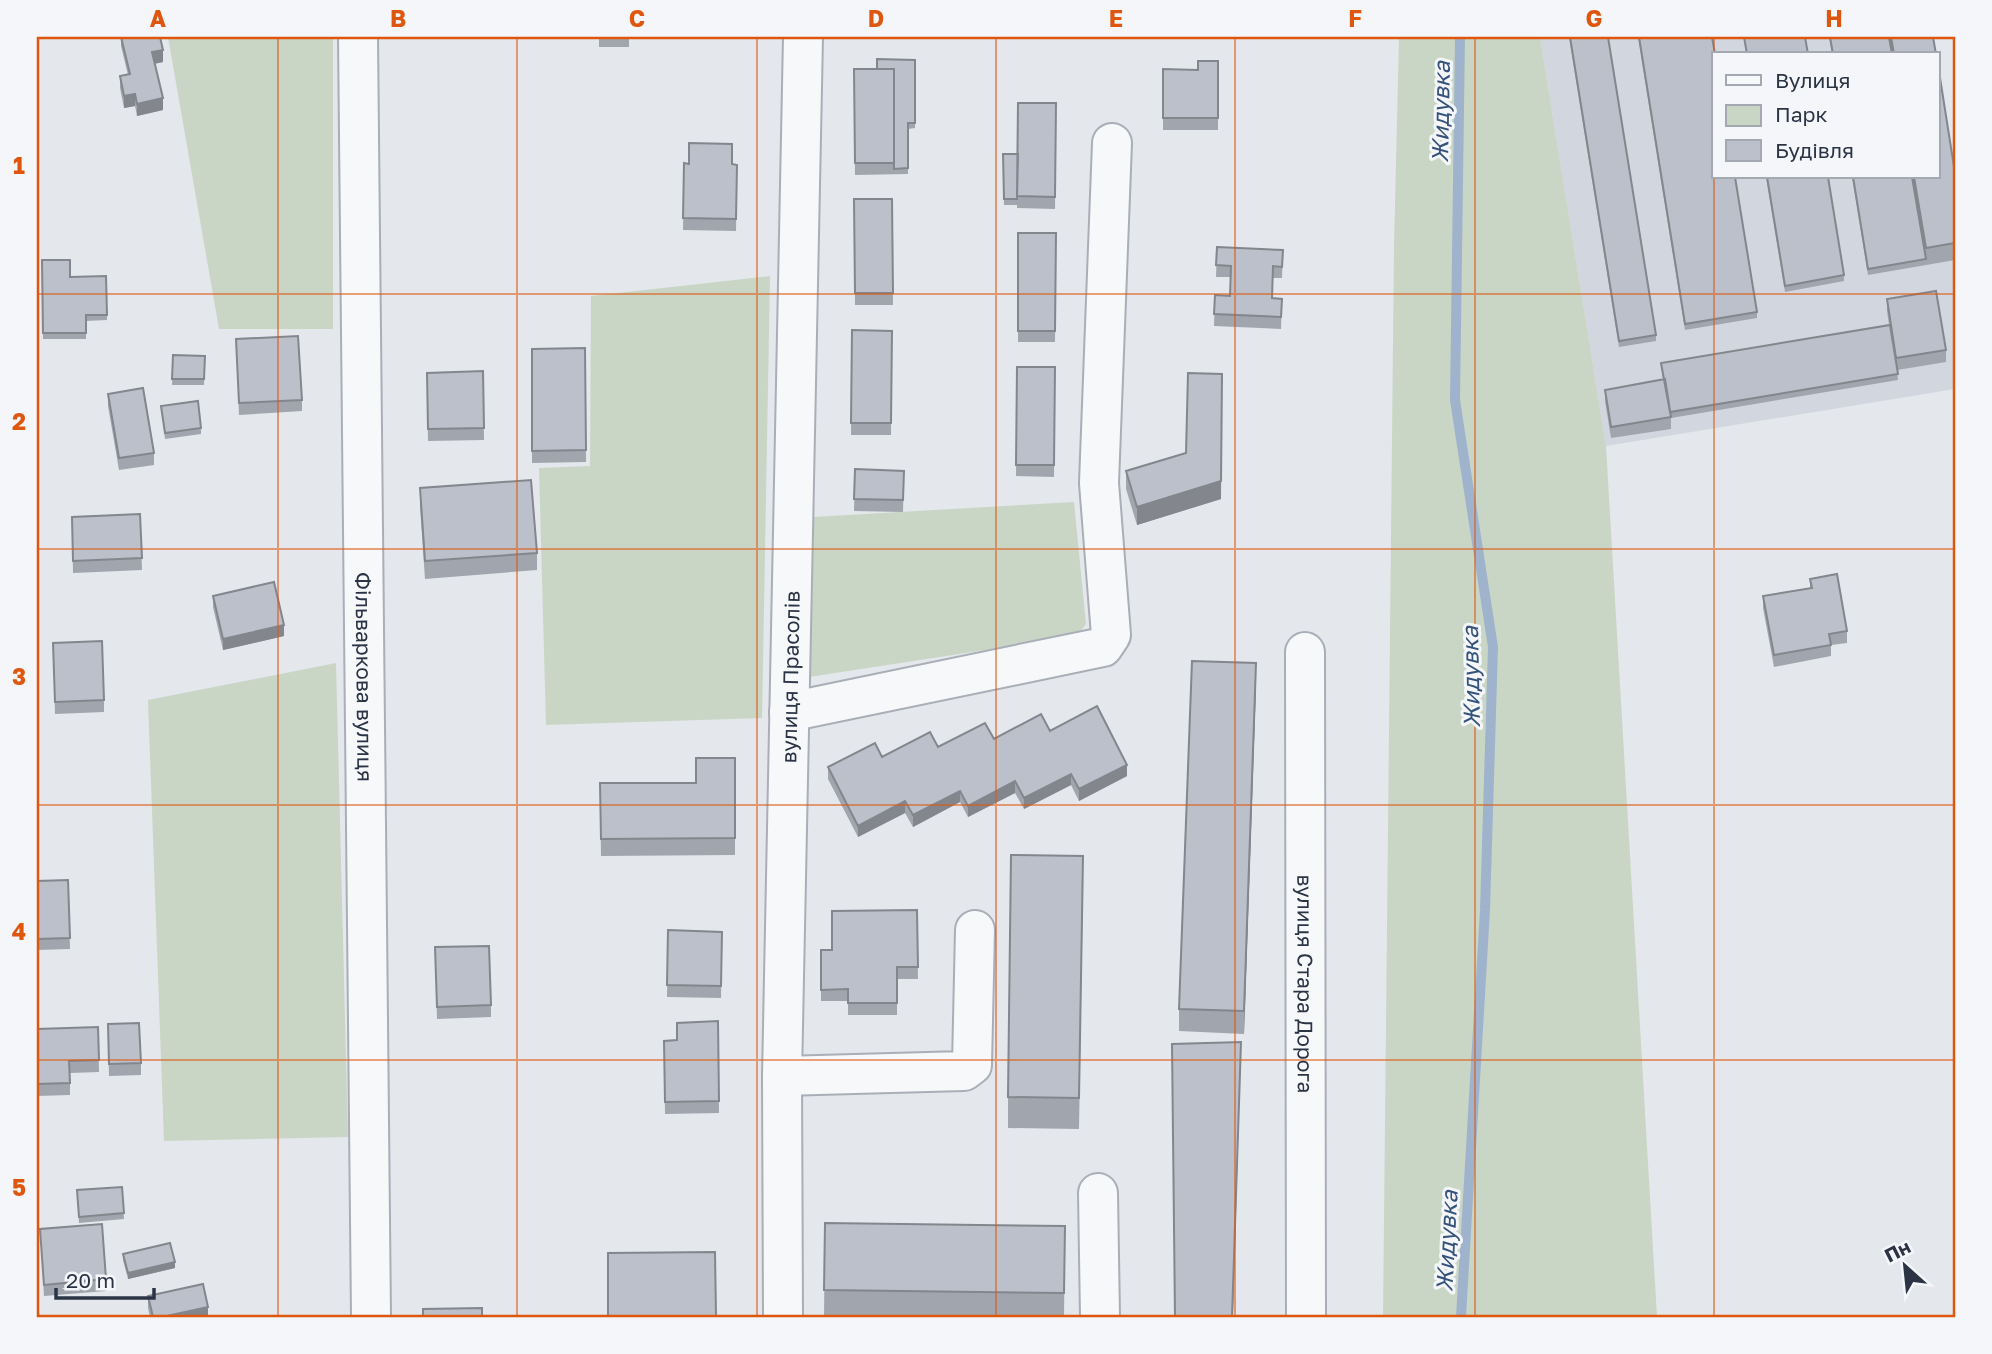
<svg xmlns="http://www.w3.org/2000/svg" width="1992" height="1354" viewBox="0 0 1992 1354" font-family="'Golos Text',sans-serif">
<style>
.built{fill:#d2d6de}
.green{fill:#c9d6c5}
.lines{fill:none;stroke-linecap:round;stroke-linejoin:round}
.stream{stroke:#9fb4cc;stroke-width:10}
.minor-casing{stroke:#a9aeb7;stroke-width:42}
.minor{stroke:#f7f8fa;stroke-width:38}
.wall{fill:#a1a5ae}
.shaded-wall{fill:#83868d}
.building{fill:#bbc0ca;stroke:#83868d;stroke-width:2}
.grid{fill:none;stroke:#df570f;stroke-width:2;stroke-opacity:0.55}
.labels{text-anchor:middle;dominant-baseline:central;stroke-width:6;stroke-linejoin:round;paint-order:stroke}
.street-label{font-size:21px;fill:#2b3445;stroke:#f4f6f9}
.water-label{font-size:23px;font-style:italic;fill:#34527a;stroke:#f4f6f9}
.neatline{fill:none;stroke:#df570f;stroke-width:2.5}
.grid-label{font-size:23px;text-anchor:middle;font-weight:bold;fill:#df570f}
</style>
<rect width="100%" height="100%" fill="#e4e7ec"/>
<path class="built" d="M1540 37H1930L1933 54H1714V177H1938L1955 191V389L1606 446Z"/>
<path class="green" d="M168 37H333V329H219Z
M1399 37H1540L1606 446 1657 1317H1383L1394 246Z
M770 276 762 718 546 725 539 468 590 466 591 296Z
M1074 502 1086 624 1077 636 809 677 813 517Z
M336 663 348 1137 164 1141 148 700Z"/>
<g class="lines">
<path class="stream" d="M1460 37 1455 400 1493 647 1485 910 1461 1317"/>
<g class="minor-casing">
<g id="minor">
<path id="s1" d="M358 37 371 1317"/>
<path id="s2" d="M1305 652 1306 1317"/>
<path d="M789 712 1103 647 1111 635 1099 483 1112 143"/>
<path d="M782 1076 964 1071 972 1065 975 930"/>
<path d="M1098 1193 1100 1317"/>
<path id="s3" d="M783 1317 782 1076 803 37"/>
</g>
</g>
<use href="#minor" class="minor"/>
</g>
<path class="wall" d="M121 37 163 62 155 64 163 110 137 116 135 106 124 108 120 88V76L128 75 121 46Z
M599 37H629V47H599Z
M1569 37H1608L1656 335V341L1619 347Z
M1638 37H1712L1757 312V318L1685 330Z
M1829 37H1933L1936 54H1832Z
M915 60V128L908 129V174L855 175 854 69H877Z
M1218 61V130H1163V69L1198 70Z
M1056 103 1055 209 1017 208V205H1004L1003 154H1018Z
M684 163 737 165 736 231 683 230Z
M1955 173V260L1868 275 1852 177H1938Z
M1766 177H1828L1844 275V281L1785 292Z
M854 199H892L893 305H855Z
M1018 233H1056L1055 342H1018Z
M1217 247 1283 250 1282 278H1273L1272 298 1282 299 1281 329 1214 326 1215 295 1230 296V277H1216Z
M42 260 70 277 106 276 107 320 86 321V339H43Z
M1887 299 1946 350V362L1897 370 1898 380 1671 418V429L1611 438 1605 401V390L1663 380 1661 363 1889 325 1887 311Z
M852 330 892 331 891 435H851Z
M236 339 302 400V411L239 415Z
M585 348 586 462 532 463V349Z
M173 355 205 356 204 385H172Z
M1017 367H1055L1054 477 1016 476Z
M483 371 484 440 428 441 427 373Z
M108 394 154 453V465L119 470 108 406Z
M161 406 201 428V434L165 439Z
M855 469 904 471 903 512 854 511Z
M1126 471 1221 499 1137 525 1126 489Z
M420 488 537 553V570L425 579 420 506Z
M140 514 142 570 73 573 72 517Z
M1810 579 1847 631V643L1831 645V656L1774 667 1763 608V596L1810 588Z
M213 596 284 636 223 650 213 607Z
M53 643 104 700V712L55 714Z
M1256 685 1244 1034 1179 1031V1009Z
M1050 731 1127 776 1079 801 1071 785 1024 809 1015 793 968 817 960 802 913 827 905 813 858 837 828 779V767L938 747Z
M735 758V855L601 856 600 783H696Z
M68 880 70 949 37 950V881Z
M1083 887 1079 1129 1008 1128V1097Z
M917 910 918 979H897V1015H848V1001H821V950H832Z
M668 930 722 932 721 998 667 997Z
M435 947 491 1005V1017L437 1019Z
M718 1021 719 1113 665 1114 664 1041 677 1040Z
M98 1027 99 1072 70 1073V1095L37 1096V1029Z
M108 1036 141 1063V1075L109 1076Z
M122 1187 124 1219 79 1223 77 1190Z
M825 1223 1065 1226 1064 1317H824Z
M40 1229 106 1279V1291L44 1296Z
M715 1252 716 1317H608Z
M123 1254 175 1268 128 1279 123 1260Z
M148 1296 208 1317H150L148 1308Z"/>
<path class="shaded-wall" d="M163 50V62L152 64V52Z
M135 94V106L124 108V96Z
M163 98V110L137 116V104Z
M1222 374 1221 499 1137 525V507L1221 481Z
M284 625V636L223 650V639Z
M1256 663V685L1244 1034V1011Z
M1127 765V776L1079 801V789Z
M1071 774V785L1024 809V798Z
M1015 781V793L968 817V806Z
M960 791V802L913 827V815Z
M905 801V813L858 837V826Z
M1241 1042 1233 1317H1232Z
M175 1262V1268L128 1279V1273Z
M208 1307V1317H162Z"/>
<path class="building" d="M121 37H160L163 50 152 52 163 98 137 104 135 94 124 96 120 76 130 74Z
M1570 37H1608L1656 335 1619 341Z
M1639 37H1712L1715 54H1714V177H1735L1757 312 1685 324Z
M1744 37H1805L1808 54H1747Z
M1830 37H1889L1892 54H1833Z
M1891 37H1933L1936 54H1894Z
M877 59 915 60V123H908V168L894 169V69H877Z
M1198 61H1218V118H1163V69L1198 70Z
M1938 65 1955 173V243L1926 248 1914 177H1938Z
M854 69H894V163H855Z
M1018 103H1056L1055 197 1017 196Z
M689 143 732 144V164L737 165 736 219 683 218 684 163 689 164Z
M1003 154H1018L1017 199H1004Z
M1767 177H1828L1844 275 1785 286Z
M1853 177H1912L1926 259 1868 269Z
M854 199H892L893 293H855Z
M1018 233H1056L1055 331H1018Z
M1217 247 1283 250 1282 267 1273 266 1272 298 1282 299 1281 317 1214 314 1215 295 1230 296 1231 266 1216 265Z
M42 260H70V277L106 276 107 315H86V333H43Z
M1936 291 1946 350 1896 358 1887 299Z
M1890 325 1898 374 1670 412 1661 363Z
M852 330 892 331 891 423H851Z
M298 336 302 400 239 403 236 339Z
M585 348 586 450 532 451V349Z
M173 355 205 356 204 379H172Z
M1017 367H1055L1054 465H1016Z
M483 371 484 428 428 429 427 373Z
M1188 373 1222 374 1221 481 1137 507 1126 471 1186 453Z
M1665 379 1671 417 1611 427 1605 390Z
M143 388 154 453 119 458 108 394Z
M198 401 201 428 165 433 161 406Z
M855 469 904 471 903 500 854 499Z
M531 480 537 553 425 561 420 488Z
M140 514 142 558 73 561 72 517Z
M1837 574 1847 631 1829 634 1831 645 1774 655 1763 596 1812 588 1810 579Z
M274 582 284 625 223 639 213 596Z
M102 641 104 700 55 702 53 643Z
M1192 661 1256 663 1244 1011 1179 1009Z
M1097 706 1127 765 1079 789 1071 774 1024 798 1015 781 968 806 960 791 913 815 905 801 858 826 828 767 875 743 882 757 930 732 938 747 985 723 994 739 1041 714 1050 731Z
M696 758H735V838L601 839 600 783H696Z
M1011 855 1083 856 1079 1098 1008 1097Z
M68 880 70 938 37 939V881Z
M917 910 918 967H897V1003H848V989L821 990V950H832V911Z
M668 930 722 932 721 986 667 985Z
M489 946 491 1005 437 1007 435 947Z
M718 1021 719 1101 665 1102 664 1041 677 1040V1023Z
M139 1023 141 1063 109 1064 108 1024Z
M98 1027 99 1060 69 1061 70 1083 37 1084V1029Z
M1241 1042 1232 1317H1175L1172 1044Z
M122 1187 124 1213 79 1217 77 1190Z
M825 1223 1065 1226 1064 1293 824 1290Z
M102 1224 106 1279 44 1285 40 1229Z
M170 1243 175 1262 128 1273 123 1254Z
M715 1252 716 1316 608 1317V1253Z
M203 1284 208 1307 162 1317H153L148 1296Z
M482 1308V1317H423V1309Z"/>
<path class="grid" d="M278 37V1317M517 37V1317M757 37V1317M996 37V1317M1235 37V1317M1475 37V1317M1714 37V54M1714 177V1317M37 294H1955M37 549H1955M37 805H1955M37 1060H1955"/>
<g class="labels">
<g class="street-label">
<text stroke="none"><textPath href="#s1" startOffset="640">Фільваркова вулиця</textPath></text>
<text stroke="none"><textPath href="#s3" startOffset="640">вулиця Прасолів</textPath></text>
<text stroke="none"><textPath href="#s2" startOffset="332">вулиця Стара Дорога</textPath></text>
</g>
<g class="water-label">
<text transform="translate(1440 112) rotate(-89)">Жидувка</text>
<text transform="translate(1470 677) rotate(-91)">Жидувка</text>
<text transform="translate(1446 1241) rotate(-87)">Жидувка</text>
</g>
</g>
<rect width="1992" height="1354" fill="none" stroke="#f4f6f9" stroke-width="77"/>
<rect x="1712" y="52" width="228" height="126" fill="#f4f6f9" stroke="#a4a8b1" stroke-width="2"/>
<rect x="1726" y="75" width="35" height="10" fill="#f7f8fa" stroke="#a4a8b1" stroke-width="2"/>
<text x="1775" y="88" font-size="21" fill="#2b3445">Вулиця</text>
<rect x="1726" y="105" width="35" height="21" fill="#c9d6c5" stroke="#a4a8b1" stroke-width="2"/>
<text x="1775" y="122" font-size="21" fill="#2b3445">Парк</text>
<rect x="1726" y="140" width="35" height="21" fill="#bbc0ca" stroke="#a4a8b1" stroke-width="2"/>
<text x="1775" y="158" font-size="21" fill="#2b3445">Будівля</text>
<g transform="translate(1905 1266) rotate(333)" stroke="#f4f6f9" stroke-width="5" paint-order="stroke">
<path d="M0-5L12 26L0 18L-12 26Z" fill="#2b3445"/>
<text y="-10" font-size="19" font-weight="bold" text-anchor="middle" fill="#2b3445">Пн</text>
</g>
<path d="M56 1288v10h98v-10" fill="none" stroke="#2b3445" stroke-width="3.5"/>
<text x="66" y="1288" font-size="21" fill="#2b3445" stroke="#f4f6f9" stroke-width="5" paint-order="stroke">20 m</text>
<rect x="38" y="38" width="1916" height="1278" class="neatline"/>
<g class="grid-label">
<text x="158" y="27">A</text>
<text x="398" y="27">B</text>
<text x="637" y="27">C</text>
<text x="876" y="27">D</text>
<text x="1116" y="27">E</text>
<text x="1355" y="27">F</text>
<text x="1594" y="27">G</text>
<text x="1834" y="27">H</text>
<text x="19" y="174">1</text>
<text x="19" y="430">2</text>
<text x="19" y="685">3</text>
<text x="19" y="940">4</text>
<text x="19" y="1196">5</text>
</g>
</svg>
